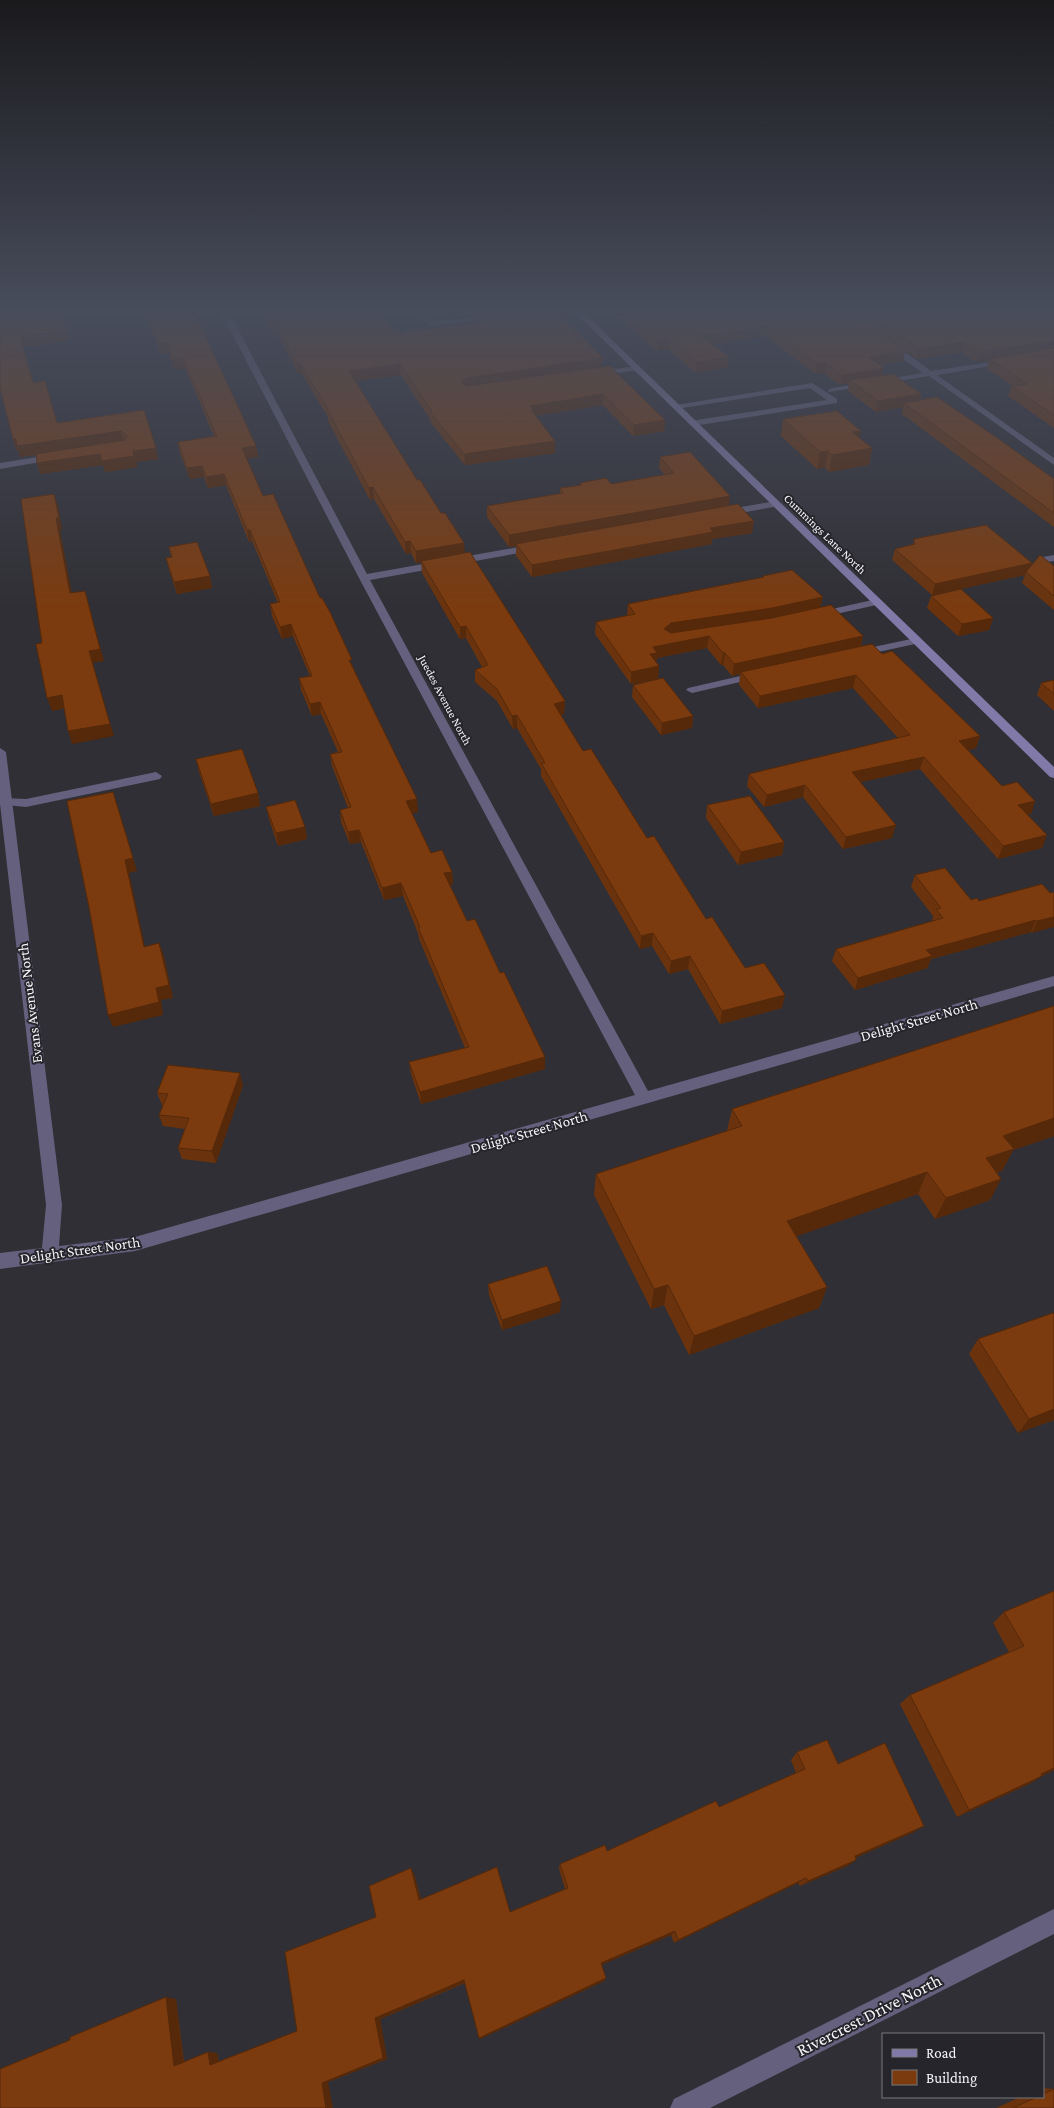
<svg xmlns="http://www.w3.org/2000/svg" width="1054" height="2108" viewBox="0 0 1054 2108" font-family="'Crimson Pro',serif">
<style>
.lines{fill:none;stroke-linecap:round;stroke-linejoin:round}
.lane{fill:#64607d;fill-rule:evenodd}
.street{fill:#64607d;fill-rule:evenodd}
.secondary{fill:#817aa9;fill-rule:evenodd}
.wall{fill:#6a330d}
.shaded-wall{fill:#56290a}
.building{fill:#7b3b0f;stroke:#56290a}
.labels{text-anchor:middle;dominant-baseline:central;stroke-width:4;stroke-linejoin:round;paint-order:stroke}
.far-street-label{font-size:12px;fill:#f5f4f8;stroke:#26252b}
.street-label{font-size:15px;fill:#f5f4f8;stroke:#26252b}
.near-street-label{font-size:18px;fill:#f5f4f8;stroke:#26252b}
</style>
<rect width="100%" height="100%" fill="#302f35"/>
<g class="lines">
<path class="lane" d="M415 312H423L432 322 507 312H528L524 314 430 326Z
M812 383 837 399V403L693 426 689 423 690 421 827 400 810 388 676 409 672 407 676 405Z
M55 454 58 455V459L0 469V463Z
M156 772 162 776 160 779 26 807 6 805 0 801 2 798 26 799Z"/>
<path class="street" d="M221 312H229L367 574 536 544 541 547 536 550 370 580 648 1091 1054 976V986L135 1251 0 1269V1253L42 1248 46 1205 0 804V748L6 752 62 1205 59 1246 135 1237 635 1095 359 578Z
M885 342H891L931 371 1011 359 1012 361 1008 363 937 375 1054 458V465L929 376 829 392 828 390 832 388 923 373 885 346Z
M636 366 640 368 639 370 596 376 592 374 596 372Z
M776 501 781 504 779 506 724 516 719 513 724 510Z
M1054 555V561L1041 563 1036 560 1038 558Z
M877 599 881 600 882 602 881 604 818 618 813 615 814 613Z
M916 638 920 639 921 641 920 643 859 656 854 653 859 650Z
M758 672 762 673 764 675 762 677 692 693 686 690 688 688Z
M1054 1909V1934L710 2108H670L674 2099Z"/>
<path class="secondary" d="M575 312H583L1054 767V778L1050 777Z"/>
</g>
<path class="wall" d="M0 312 70 340 23 347 34 383 57 423 144 410 158 459 136 462 137 467 105 472 103 465 40 474 37 463 36 455 20 457 18 450H16L13 439Z
M144 312H191L256 446 258 457 247 459 263 496 320 598 353 667 418 812 412 813 431 853 452 872 453 884 450 885 467 921 500 973 545 1057V1069L421 1104 411 1074 409 1062 465 1048 419 939 418 933 403 896 384 900 361 842 350 844 341 822 340 810 348 808 332 766 330 754 338 752 321 714 312 716 301 690 299 678 310 676 293 636 282 639 272 616 270 604 278 603 252 541 249 542 226 485 208 488 204 477 190 479 180 453 178 442 214 436 185 368 175 370 169 353 161 354Z
M261 312H380L396 334 476 323 475 322V314L469 315 467 312H557L602 367 665 420 664 431 633 436 603 405 535 416 555 441V453L465 465 431 423 430 419 401 375 355 381 417 480 465 553 565 701 564 714 561 715 583 751 706 919 745 968 782 1008 720 1024 688 969 669 974 652 946 640 949 541 776V769L517 728 513 729 497 701 475 682V670L482 667 466 638 460 639 422 573 421 562 416 563 411 553 406 554 374 499 370 500 328 421V417L302 374H299L278 336 275 337Z
M617 312H851L905 351 903 361 880 365 882 375 921 394 920 400 1054 479V527L902 414 903 407 876 412 848 391 849 383 840 385 824 373 816 374 765 336 712 344 728 367 696 373 668 349 657 351 626 324V320Z
M851 312H1054V428L1008 396 1011 386H1013L987 369 989 360 976 362 961 352 917 359Z
M783 419 859 438 872 448 869 465 829 472 825 467 817 469 781 436Z
M660 457 729 506 752 533 712 539V544L532 577 516 556V546L509 547 487 517V506L560 494V488L580 485V483L611 484 665 475 659 468Z
M914 539 1032 563 1031 566H1054V610L1022 583 1025 575 932 595 892 560 895 549 913 545Z
M169 547 210 576 212 588 177 594 169 570 166 558 171 557Z
M763 576 821 608 863 636 861 646 882 654 980 736 976 748 968 750 1002 786 1035 801 1031 814H1027L1042 848 998 859 920 769 860 782 892 838 843 849 803 797 764 807 747 786 749 774 898 738 853 688 758 708 739 685 740 674 732 676 723 665H721L707 648 657 658 656 662 659 666 658 679 631 684 595 634 596 622 627 616 628 604 763 578Z
M931 596 993 618 989 630 958 636 927 608Z
M1054 680V711L1037 695 1041 683Z
M633 685 693 716 692 728 661 735 632 697Z
M196 759 258 793 260 806 214 816 199 772Z
M707 805 784 842 782 855 738 865 706 818Z
M266 807 305 827 307 839 278 846 269 819Z
M915 875 971 900 979 901 1050 893 1032 933 1031 932 931 959 927 968 855 990 832 961 836 949 932 921 933 916 911 887Z
M1054 1006V1136L1013 1150 1002 1171 997 1173 1001 1179 990 1200 935 1219 918 1194 796 1236 827 1287 819 1308 689 1355 664 1305 651 1309 594 1195 596 1174 727 1131 732 1109Z
M243 1085 216 1163 182 1159 178 1148 185 1129 163 1126 159 1115 163 1105H162L157 1093Z
M488 1284 560 1312 502 1330 489 1295Z
M1054 1314V1420L1018 1433 969 1354 978 1339Z
M1054 1591V1770L1042 1776 1029 1784 957 1817 900 1704 910 1695 1009 1652 993 1623 1004 1612Z
M797 1752 838 1764 914 1832 855 1858 856 1860 847 1866 800 1886 798 1883 674 1943 671 1935 601 1965 606 1978 604 1981 480 2039 465 1983 380 2019 387 2059 328 2082 0 2108 176 1999 184 2062 208 2052 217 2053 219 2062 297 2031 376 1917 414 1874 421 1899 510 1912 565 1889 559 1869 560 1864 607 1851 719 1807 796 1773 791 1760Z
M1043 2088 1054 2089V2108H996L1020 2097H1043Z"/>
<path class="shaded-wall" d="M469 312H475V314L469 315Z
M274 326H276L278 336 275 337Z
M767 326 765 336 701 346 702 336Z
M67 330 70 340 23 347 20 337Z
M669 339 668 349 657 351 658 341Z
M1054 341V349L989 359V360L976 362 979 352Z
M963 342 961 352 917 359 920 349Z
M167 343 169 353 161 354 159 344Z
M905 351 903 361 867 367 869 357Z
M729 357 728 367 696 373 697 362Z
M183 358 185 368 175 370 173 359Z
M603 358 602 369 462 392V381L467 378Z
M297 363H300L302 374H299Z
M826 363 824 373 816 374 817 364Z
M400 364 401 375 350 382 349 371Z
M884 368 882 378 850 380 849 383 840 385 842 375Z
M603 394V405L533 416 530 406Z
M921 394 919 404 904 403 903 407 876 412 878 401Z
M665 420 664 431 633 436 634 425Z
M121 431 124 442 20 457 18 450H16L13 439Z
M861 431 857 447 852 432Z
M555 441V453L465 465 464 454Z
M256 446 258 457 244 459 242 448Z
M156 448 158 459 136 462 137 467 105 472 103 465 40 474 37 463 100 454 133 451Z
M872 448 869 465 829 472 832 455Z
M828 451 825 467 817 469 820 452Z
M202 466 204 477 190 479 187 468Z
M224 474 226 485 208 488 206 477Z
M373 487 374 499 370 500 369 488Z
M54 494 58 506 62 529 60 530 74 605 70 593 56 518Z
M730 496 729 508 516 544V546L509 547V535Z
M754 521 752 533 712 539V544L532 577V565L710 528Z
M247 530H250L252 541 249 542Z
M410 541 411 553 406 554 405 542Z
M464 543 465 555 421 561V562L416 563V551Z
M1032 563 1028 574 1026 572 1025 575 932 595 935 584Z
M210 576 212 588 177 594 174 582Z
M85 591 104 661 92 663 114 736 72 744 68 731 89 651Z
M823 597 820 609 770 620 670 635 664 629 671 623Z
M993 618 989 630 958 636 962 624Z
M291 624 293 636 282 639 280 627Z
M466 626V638L460 639V627Z
M709 636 707 648 657 658 656 665 650 654 653 647Z
M863 636 860 648 741 672 740 674 732 676 734 664Z
M723 653H725L723 665H721Z
M659 666 658 679 631 684V672Z
M856 675 853 688 758 708 760 696Z
M62 695 67 708 52 711 47 698Z
M565 701 564 714 554 716V704Z
M320 702 321 714 312 716 310 704Z
M517 715V728L513 729 512 716Z
M693 716 692 728 661 735 662 723Z
M980 736 976 748 955 754 959 741Z
M924 757 920 769 849 785 852 772Z
M805 785 803 797 764 807 767 795Z
M113 792 137 871 129 873 148 960 144 947 125 860Z
M258 793 260 806 214 816 211 804Z
M417 799 418 812 408 814 406 801Z
M1035 801 1031 814 1013 818 1018 805Z
M896 825 892 838 843 849 846 837Z
M305 827 307 839 278 846 276 833Z
M359 830 361 842 350 844 348 832Z
M1047 835 1042 848 998 859 1003 846Z
M784 842 782 855 738 865 741 852Z
M452 872 453 884 445 886 444 873Z
M401 883 403 896 384 900 382 888Z
M1054 917V927L1032 933 1037 921Z
M1036 920 1031 932 931 959 927 968 855 990 858 978 926 950Z
M653 933 652 946 640 949 641 936Z
M159 943 164 956 173 998 161 1000 163 1015 113 1027 108 1015 156 988Z
M690 956 688 969 669 974 671 961Z
M785 995 782 1008 720 1024 722 1011Z
M545 1057V1069L421 1104 420 1092Z
M240 1073 243 1085 216 1163 212 1151Z
M1054 1118V1136L1013 1150 1002 1171 975 1180 986 1158 1003 1136Z
M927 1172 918 1194 780 1242 787 1221Z
M1001 1179 990 1200 935 1219 946 1198Z
M668 1285 664 1305 651 1309 654 1289Z
M827 1287 819 1308 689 1355 694 1336Z
M561 1301 560 1312 502 1330V1320Z
M1054 1409V1420L1018 1433 1029 1419Z
M1054 1768V1770L1028 1782 1041 1774Z
M1042 1776 1029 1784 957 1817 969 1810Z
M924 1826 914 1832 846 1862 855 1856Z
M856 1860 847 1866 800 1886 808 1881Z
M411 1868 414 1874 422 1904 419 1900Z
M806 1878 798 1883 674 1943 678 1940Z
M675 1931 671 1935 599 1966 601 1963Z
M606 1978 604 1981 480 2039 479 2038Z
M464 1980 466 1982 380 2019 387 2059 328 2082 333 2108H326L322 2083 375 2018Z
M166 1997 176 1999 184 2066H174Z
M208 2052 217 2053 219 2066 210 2065Z"/>
<path class="building" d="M0 312H61L67 330 20 337 33 383 45 381 57 423 144 410 156 448 133 451 134 456 102 461 100 454 37 463 36 454 125 440 127 436 121 431 17 446 16 439H13L0 388Z
M146 312H191L196 323 199 322 256 446 242 448 263 496 273 494 320 598H322L330 612 352 660H349L417 799 406 801 431 853 442 850 452 872 444 873 467 921 475 919 500 973 504 972 545 1057 420 1092 409 1062 469 1047 418 927H420L401 883 382 888 359 830 348 832 340 810 351 807 330 754 342 752 320 702 310 704 299 678 312 676 291 624 280 627 270 604 280 602 250 530H247L224 474 206 477 202 466 187 468 178 442 217 436 183 358 173 359 167 343 159 344Z
M266 312H380L396 334 484 322 475 312H557L603 358 467 378 462 381 463 384 468 386 610 366 665 420 634 425 603 394 530 406 533 409 531 410 555 441 464 454 430 412 432 411 400 364 349 371 417 480H420L441 513H445L464 543 416 551 410 541 405 542 373 487 369 488 327 409H328L300 363H297L276 326H274Z
M629 312H851L905 351 869 357 884 368 842 375 826 363 817 364 767 326 702 336 729 357 697 362 669 339 658 341 627 314 631 313Z
M867 312H1054V341L979 352 963 342 920 349Z
M1054 348V415L1011 386 1028 384 989 359Z
M893 374 921 394 878 401 850 380Z
M937 397 1003 442 1054 479V513L904 403Z
M837 411 861 431 852 432 872 448 832 455 828 451 820 452 783 419Z
M690 452 730 496 509 535 487 506 563 493 560 488 582 485 580 483 606 478 611 484 674 473 660 457Z
M54 494 59 518H56L70 593 85 591 100 649 89 651 110 724 68 731 62 695 47 698 36 644 42 643 21 499Z
M738 504 754 521 710 528 713 532 532 565 516 544Z
M986 525 1032 563 935 584 895 549 915 544 914 539Z
M197 542 210 576 174 582 166 558 172 557 169 547Z
M470 552 565 701 554 704 583 751 591 749 647 838 654 836 706 919 712 917 745 968 764 963 785 995 722 1011 690 956 671 961 653 933 641 936 541 763H545L517 715 512 716 497 689 475 670 488 665 466 626 460 627 421 561Z
M1040 555 1054 566V596L1026 572Z
M792 570 823 597 772 608 671 623 664 629 671 633 772 618 831 605 863 636 734 664 725 653H723L709 636 653 647 657 653 650 654 659 666 631 672 596 622 635 614 628 604 764 577 763 576Z
M961 589 993 618 962 624 931 596Z
M872 644 882 654 892 651 980 736 959 741 1002 786 1017 782 1035 801 1018 805 1047 835 1003 846 924 757 852 772 896 825 846 837 805 785 767 795 749 774 910 735 856 675 760 696 741 672Z
M663 678 693 716 662 723 633 685Z
M1054 680V694L1041 683Z
M242 749 258 793 211 804 196 759Z
M113 792 133 858 125 860 144 947 159 943 169 985 156 988 159 1002 108 1015 89 907 67 801Z
M750 796 784 842 741 852 707 805Z
M295 800 305 827 276 833 266 807Z
M945 868 971 900 977 898 979 901 1042 884 1050 893 1054 892V917L1037 921 1036 920 926 950 932 956 858 978 836 949 943 918 936 909 941 908 915 875Z
M1054 1006V1118L1003 1136 1014 1149 986 1158 1001 1179 946 1198 927 1172 787 1221 827 1287 694 1336 668 1285 654 1289 596 1174 742 1126 732 1109Z
M168 1065 240 1073 212 1151 178 1148 189 1118 159 1115 168 1094 157 1093Z
M547 1266 561 1301 502 1320 488 1284Z
M1053 1313 1054 1314V1409L1029 1419 978 1339Z
M1054 1591V1768L1041 1774 1042 1776 969 1810 910 1695 1024 1646 1004 1612Z
M827 1740 838 1764 885 1743 924 1826 855 1856 856 1860 808 1881 806 1878 678 1940 675 1931 601 1963 606 1978 479 2038 464 1980 375 2018 383 2058 322 2083 326 2108H0V2069L70 2040V2037L166 1997 174 2066 208 2052 210 2065 297 2031 285 1952 376 1917 369 1886 411 1868 419 1900 497 1867 510 1912 568 1888 560 1864 605 1845 607 1851 716 1801 719 1807 805 1769 797 1752Z
M1054 2089V2108H1013L1037 2097H1043V2094Z"/>
<linearGradient id="sky" x2="0" y2="1"><stop stop-color="#1a1a1d"/><stop offset="0.51" stop-color="#484d5c"/><stop offset="1" stop-color="#484d5c" stop-opacity="0"/></linearGradient>
<rect width="1054" height="607" fill="url(#sky)"/>
<g class="labels">
<g class="far-street-label">
<text transform="translate(825 534) rotate(44)">Cummings Lane North</text>
<text transform="translate(445 700) rotate(62)">Juedes Avenue North</text>
</g>
<g class="street-label">
<text transform="translate(30 1003) rotate(-97)">Evans Avenue North</text>
<text transform="translate(919 1020) rotate(-16)">Delight Street North</text>
<text transform="translate(529 1132) rotate(-16)">Delight Street North</text>
<text transform="translate(80 1250) rotate(-8)">Delight Street North</text>
</g>
<g class="near-street-label">
<text transform="translate(869 2015) rotate(-27)">Rivercrest Drive North</text>
</g>
</g>
<rect x="882" y="2033" width="162" height="65" fill="#26252b" stroke="#79787d"/>
<rect x="892" y="2049" width="25" height="8" fill="#817aa9" stroke="#79787d"/>
<text x="926" y="2058" font-size="15" fill="#f5f4f8">Road</text>
<rect x="892" y="2070" width="25" height="15" fill="#7b3b0f" stroke="#79787d"/>
<text x="926" y="2083" font-size="15" fill="#f5f4f8">Building</text>
</svg>
